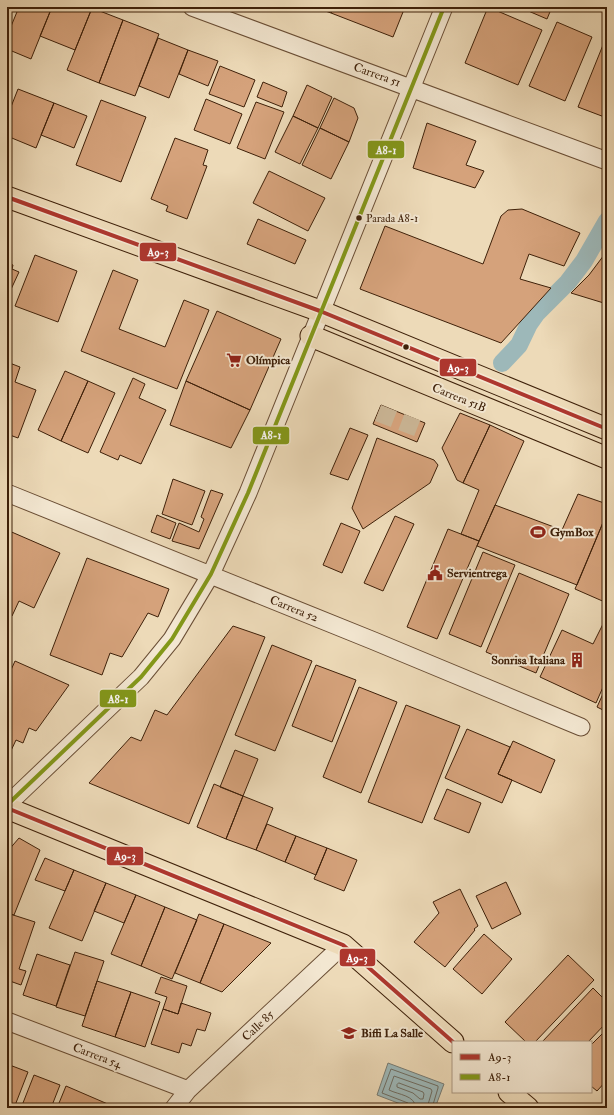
<svg xmlns="http://www.w3.org/2000/svg" width="614" height="1115" viewBox="0 0 614 1115" font-family="'IM FELL Double Pica',serif">
<style>
.water{fill:#9db8b9;stroke:#777b73}
.lines{fill:none;stroke-linecap:round;stroke-linejoin:round}
.shore{stroke:#6e6c61;stroke-width:1}
.canal{stroke:#9db8b9;stroke-width:18}
.building{fill:#d5a27b;stroke:#3e2009}
.minor-tunnel{stroke:#cab595;stroke-width:17;stroke-dasharray:17 8;stroke-linecap:butt}
.minor-casing{stroke:#6a4e35;stroke-width:19}
.major-casing{stroke:#3e2009;stroke-width:23}
.minor{stroke:#f3e7d1;stroke-width:17}
.major{stroke:#eddab8;stroke-width:21}
.bus-1-casing{stroke:#f3e7d1;stroke-width:7}
.bus-2-casing{stroke:#f3e7d1;stroke-width:7}
.bus-1{stroke:#ad372e;stroke-width:4}
.bus-2{stroke:#839819;stroke-width:4}
.bus-dot{fill:#3e2009;stroke:#f3e7d1;stroke-width:1.5}
.labels{text-anchor:middle;dominant-baseline:central;stroke-width:4;stroke-linejoin:round;paint-order:stroke}
.bus-label{font-size:11px;fill:#3e2009;stroke:#f3e7d1;text-anchor:start}
.street-label{font-size:12px;fill:#3e2009;stroke:#f3e7d1}
.poi-label{font-size:12px;font-weight:bold;fill:#3e2009;stroke:#f3e7d1;text-anchor:start}
.line-badge{stroke:#f3e7d1;stroke-width:1.5}
.badge-label{font-size:11px;text-anchor:middle;font-weight:bold;fill:#fff}
</style>
<rect width="100%" height="100%" fill="#eddab8"/>
<filter id="stains"><feTurbulence type="fractalNoise" baseFrequency=".005" numOctaves="4"/><feColorMatrix values="0 0 0 0 .2 0 0 0 0 .09 0 0 0 0 .02 0 0 0 .5 -.17"/></filter>
<radialGradient id="worn" r=".72"><stop offset=".6" stop-color="#630" stop-opacity="0"/><stop offset="1" stop-color="#630" stop-opacity=".3"/></radialGradient>
<path class="water" d="M388 1063 444 1084 435 1108H411L377 1095Z"/>
<g class="lines">
<path class="shore" d="M399 1083 423 1092 424 1094 423 1099H420L413 1093 397 1087V1085Z
M411 1108 408 1103 382 1093 391 1069 438 1086V1088L432 1108
M416 1108C415 1095 399 1095 389 1090L394 1076 431 1089 432 1091 427 1108"/>
<path class="canal" d="M502 363 519 345 529 324 536 314 568 282 584 261 607 221"/>
</g>
<path class="building" d="M19 7H52L31 59 7 49V36Z
M52 7 92 8 75 50 40 36Z
M314 7H333L331 13Z
M333 7H405L393 37 331 13Z
M488 7 542 30 518 85 465 63Z
M519 7H552L547 19Z
M92 8 123 20 99 83 67 70Z
M123 20 159 34 135 96 99 83Z
M557 22 592 37 565 101 529 86Z
M607 35V118L578 107Z
M158 38 188 50 169 98 139 86Z
M188 50 218 61 208 86 179 74Z
M220 66 255 80 244 107 209 94Z
M263 82 287 92 282 107 257 97Z
M307 85 332 97 318 128 293 116Z
M18 89 54 103 36 148 7 136V117Z
M334 98 354 108 358 118 349 142 320 128Z
M206 99 242 114 230 144 194 130Z
M101 100 146 117 121 182 76 165Z
M256 102 284 112 265 159 237 148Z
M54 103 87 116 74 148 41 135Z
M293 116 318 128 300 164 275 152Z
M427 123 476 141 466 165 484 171 475 188 413 168Z
M320 128 349 142 331 179 302 165Z
M175 138 208 150 203 165 207 166 187 219 166 211 168 206 151 199Z
M269 171 325 198 308 231 253 203Z
M522 209 580 233 564 266 529 254 520 279 551 288 501 343 360 289 385 226 483 264 501 216 508 210Z
M258 219 306 240 295 264 247 244Z
M607 251V304L571 293 589 275Z
M35 255 77 271 58 322 15 306Z
M7 263 13 265 12 269 19 272 7 298Z
M113 270 138 280 119 329 165 347 184 300 209 310 177 389 81 351Z
M217 311 281 339 250 410 186 381Z
M7 362 20 367 15 382 36 390 18 438 7 434Z
M65 371 88 381 61 441 38 430Z
M133 378 145 384 139 398 166 410 141 464 120 455 118 460 100 452Z
M88 381 115 393 88 453 61 441Z
M186 381 250 410 231 448 170 425Z
M381 405 425 423 417 442 373 424Z
M460 413 490 425 463 483 457 480 442 448Z
M490 425 524 441 479 541 461 534 479 490 463 483Z
M350 428 368 435 348 480 330 474Z
M377 438 434 460 438 465 430 483 363 529 352 508Z
M173 479 205 491 192 525 162 514Z
M211 490 223 494 199 549 172 541 179 523 199 532 204 519 201 517Z
M578 494 607 504V513L577 585 477 546 495 505 562 530Z
M607 513V603L575 589Z
M157 515 176 523 170 539 151 532Z
M395 516 414 524 383 591 364 583Z
M341 523 360 531 342 573 323 565Z
M448 529 479 541 437 639 407 627Z
M7 530 60 553 34 608 19 601 12 616 7 614Z
M483 552 515 565 481 647 449 634Z
M87 558 169 589 158 617 148 613 122 657 110 653 102 675 50 655Z
M519 573 569 594 536 673 486 652Z
M605 620 607 621V678L596 703 540 677 562 630 593 644Z
M233 626 265 637 189 824 89 783 131 737 141 741 155 710 167 715Z
M272 645 312 661 275 751 235 735Z
M15 661 69 685 36 731 29 728 23 743 16 740 9 755 7 754V679Z
M316 665 356 680 332 742 292 726Z
M607 685V712L597 707Z
M359 687 397 702 361 793 323 777Z
M406 705 460 726 422 823 368 802Z
M467 729 510 747 498 774 512 780 502 803 445 778Z
M513 741 555 760 541 793 498 774Z
M235 750 258 759 243 796 220 787Z
M214 784 243 796 226 839 197 827Z
M447 789 481 803 469 833 434 819Z
M243 796 273 808 256 850 226 839Z
M267 824 296 836 285 862 256 850Z
M296 836 327 848 316 875 285 862Z
M19 838 40 850 14 915 7 913V852Z
M327 848 357 860 344 891 314 879Z
M45 858 74 870 65 891 35 880Z
M74 870 106 883 82 941 49 928Z
M506 882 521 914 492 929 476 896Z
M106 883 136 895 124 923 94 911Z
M460 889 478 926 474 929 475 930 445 967 414 942 439 913 433 902Z
M136 895 165 907 141 966 111 954Z
M165 907 197 920 172 979 141 966Z
M7 913 35 922 19 969 26 971 21 985 7 980Z
M199 914 224 924 200 983 175 973Z
M224 924 271 943 222 992 200 983Z
M484 934 512 959 482 994 453 969Z
M75 952 104 961 85 1016 56 1007Z
M37 954 70 965 56 1006 23 995Z
M568 955 594 980 535 1042H526L505 1022Z
M161 977 187 986 178 1014 163 1009 167 997 155 993Z
M97 981 131 992 115 1037 82 1026Z
M593 988 607 1002V1022L588 1042H542Z
M131 992 160 1002 145 1047 115 1037Z
M181 1003 211 1013 205 1031 197 1029 191 1046 182 1043 179 1053 151 1044 163 1009 178 1014Z
M607 1029V1080L597 1091 591 1086V1045Z
M7 1064 28 1072 14 1108H7Z
M34 1075 60 1085 51 1108H21Z
M66 1086 117 1108H57Z"/>
<g class="lines">
<path class="minor-tunnel" d="M378 413 422 430"/>
<g class="minor-casing">
<path id="minor" d="M192 7 607 161
M7 493 374 641 581 727
M7 805 141 677 172 639 211 574 248 493 444 7
M7 1021 188 1090
M174 1108 188 1090 343 945"/>
</g>
<g class="major-casing">
<path id="major" d="M7 197 320 311 607 429
M311 336 607 458
M7 808 343 945 453 1042
M509 1092 528 1108"/>
</g>
<use href="#minor" class="minor"/>
<use href="#major" class="major"/>
<g class="bus-1-casing">
<path id="bus-1" d="M7 197 320 311 607 429
M7 808 343 945 453 1042"/>
</g>
<g class="bus-2-casing">
<path id="bus-2" d="M7 805 141 677 172 639 211 574 248 493 444 7"/>
</g>
<use href="#bus-1" class="bus-1"/>
<use href="#bus-2" class="bus-2"/>
</g>
<defs>
<g id="supermarket-bare" transform="scale(1.2)"><path d="M-6-5.5h2.5l.6 2H6L4.5 2H-2.5L-4.4-4H-6ZM-1.5 3.2a1.3 1.3 0 1 0 .1 0ZM3 3.2a1.3 1.3 0 1 0 .1 0Z" fill="#8f2418" stroke="#f3e7d1" stroke-width="2.5" paint-order="stroke"/></g>
<g id="stadium-bare" transform="scale(1.2)"><path d="M0-5a6.5 5 0 1 0 0 10a6.5 5 0 1 0 0-10ZM-3.5-1.8h7v3.6h-7Z" fill="#8f2418" stroke="#f3e7d1" stroke-width="2.5" paint-order="stroke"/></g>
<g id="civic-bare" transform="scale(1.2)"><path d="M-.6-6.5H3V-4.5H.6V-3L4-1V1h2V6H-6V1h2V-1L-.6-3ZM-1.2 2.5V6h2.4V2.5Z" fill="#8f2418" stroke="#f3e7d1" stroke-width="2.5" paint-order="stroke"/></g>
<g id="building-bare" transform="scale(1.2)"><path d="M-4-6H4V6H1V3H-1V6H-4ZM-2.5-4.3h1.7v1.8h-1.7ZM.8-4.3h1.7v1.8H.8ZM-2.5-1h1.7V.8h-1.7ZM.8-1h1.7V.8H.8Z" fill="#8f2418" stroke="#f3e7d1" stroke-width="2.5" paint-order="stroke"/></g>
<g id="school-bare" transform="scale(1.2)"><path d="M0-5L7-2L0 1L-7-2ZM-4 1L0 2.5L4 1V4Q0 6-4 4Z" fill="#8f2418" stroke="#f3e7d1" stroke-width="2.5" paint-order="stroke"/></g>
</defs>
<g fill-rule="evenodd">
<use href="#supermarket-bare" x="234" y="360"/>
<use href="#stadium-bare" x="538" y="532"/>
<use href="#civic-bare" x="435" y="573"/>
<use href="#building-bare" x="577" y="660"/>
<use href="#school-bare" x="349" y="1033"/>
</g>
<g class="bus-dot">
<circle cx="359" cy="218" r="3.5"/>
<circle cx="406" cy="347" r="3.5"/>
</g>
<g class="labels">
<g class="bus-label">
<text x="366" y="218">Parada A8-1</text>
</g>
<g class="street-label">
<text transform="translate(377 75) rotate(20)">Carrera 51</text>
<text transform="translate(459 398) rotate(22)">Carrera 51B</text>
<text transform="translate(294 609) rotate(22)">Carrera 52</text>
<text transform="translate(258 1026) rotate(-43)">Calle 85</text>
<text transform="translate(97 1056) rotate(21)">Carrera 54</text>
</g>
<g class="poi-label">
<text x="246" y="360">Olímpica</text>
<text x="550" y="532">GymBox</text>
<text x="447" y="573">Servientrega</text>
<text x="565" y="660" text-anchor="end">Sonrisa Italiana</text>
<text x="361" y="1033">Biffi La Salle</text>
</g>
</g>
<g class="line-badge">
<rect x="367" y="140" width="38" height="19" rx="4" fill="#839819"/>
<rect x="139" y="242" width="38" height="20" rx="4" fill="#ad372e"/>
<rect x="439" y="358" width="38" height="19" rx="4" fill="#ad372e"/>
<rect x="252" y="426" width="38" height="19" rx="4" fill="#839819"/>
<rect x="99" y="689" width="38" height="19" rx="4" fill="#839819"/>
<rect x="106" y="846" width="38" height="20" rx="4" fill="#ad372e"/>
<rect x="339" y="948" width="37" height="19" rx="4" fill="#ad372e"/>
</g>
<g class="badge-label">
<text x="386" y="154">A8-1</text>
<text x="158" y="256">A9-3</text>
<text x="458" y="372">A9-3</text>
<text x="271" y="439">A8-1</text>
<text x="118" y="703">A8-1</text>
<text x="125" y="860">A9-3</text>
<text x="357" y="962">A9-3</text>
</g>
<rect width="614" height="1115" fill="none" stroke="#eddab8" stroke-width="24"/>
<rect x="8" y="8" width="598" height="1099" fill="none" stroke="#3e2009" stroke-width="2"/>
<rect x="12" y="12" width="590" height="1091" fill="none" stroke="#3e2009"/>
<rect x="452" y="1041" width="140" height="52" fill="#f3e7d1" stroke="#ab9781"/>
<rect x="460" y="1054" width="20" height="6" fill="#ad372e" stroke="#ab9781"/>
<text x="488" y="1061" font-size="12" fill="#3e2009">A9-3</text>
<rect x="460" y="1074" width="20" height="6" fill="#839819" stroke="#ab9781"/>
<text x="488" y="1081" font-size="12" fill="#3e2009">A8-1</text>
<rect width="100%" height="100%" filter="url(#stains)"/>
<rect width="100%" height="100%" fill="url(#worn)"/>
</svg>
